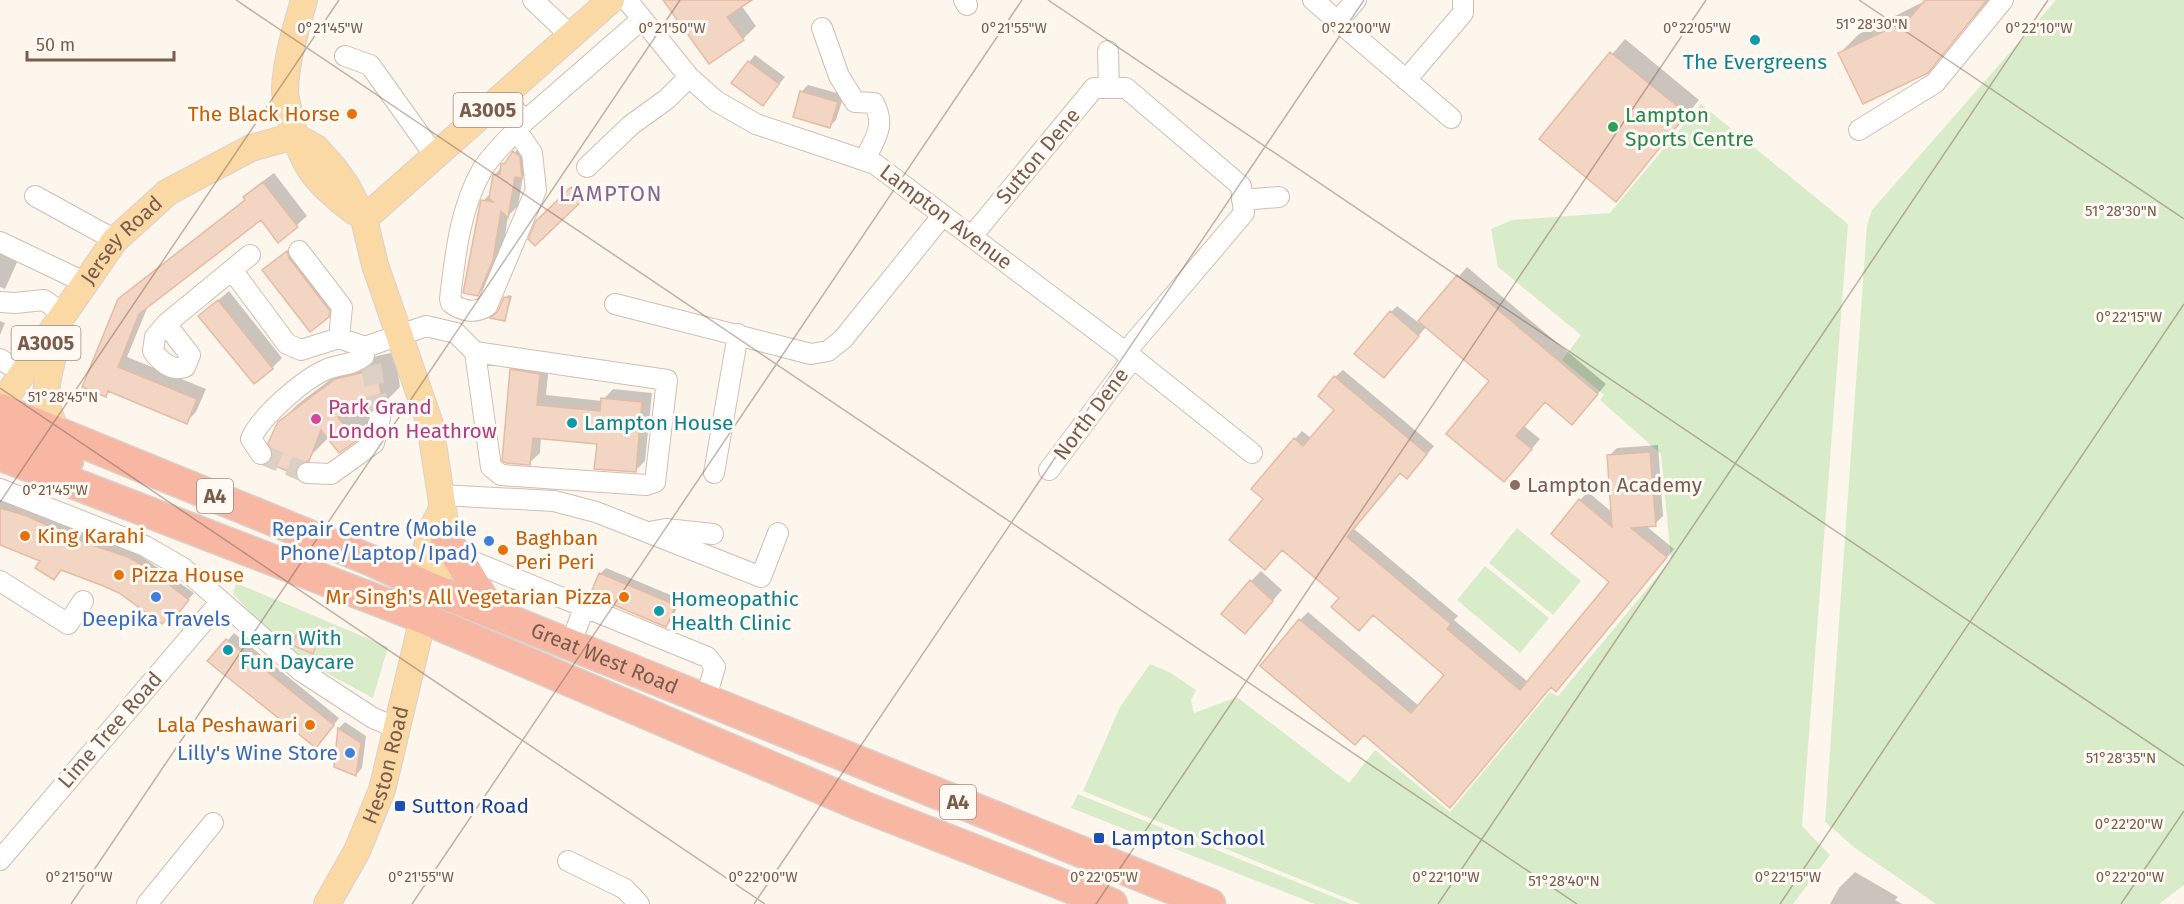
<svg xmlns="http://www.w3.org/2000/svg" width="2184" height="904" viewBox="0 0 2184 904" font-family="'Fira Sans',sans-serif">
<style>
.green{fill:#d8ecc9}
.shadow{fill:#0003}
.building{fill:#f3d5c3;stroke:#e6bba3;stroke-width:1.5}
.lines{fill:none;stroke-linecap:round;stroke-linejoin:round}
.minor-tunnel{stroke:#dcd0c4;stroke-width:20;stroke-dasharray:20 10;stroke-linecap:butt}
.minor-casing{stroke:#d1beb0;stroke-width:22}
.major-casing{stroke:#dad1cd;stroke-width:28}
.highway-casing{stroke:#dad1cd;stroke-width:33}
.minor{stroke:#fff;stroke-width:20}
.major{stroke:#fbd9a5;stroke-width:26}
.highway{stroke:#f7b7a3;stroke-width:30}
.ticks{fill:none;stroke:#7a5c4d;stroke-width:1.5;stroke-opacity:0.45}
.culture-dot{fill:#0f9aa8;stroke:#fffaf3;stroke-width:2}
.food-dot{fill:#e8710a;stroke:#fffaf3;stroke-width:2}
.leisure-dot{fill:#2e9e5b;stroke:#fffaf3;stroke-width:2}
.hotel-dot{fill:#d1479c;stroke:#fffaf3;stroke-width:2}
.education-dot{fill:#8d6e63;stroke:#fffaf3;stroke-width:2}
.shop-dot{fill:#3f7fe0;stroke:#fffaf3;stroke-width:2}
.transit-dot{fill:#1a4fb4;stroke:#fffaf3;stroke-width:2}
.labels{text-anchor:middle;dominant-baseline:central;stroke-width:6;stroke-linejoin:round;paint-order:stroke}
.shield{fill:#fffaf3;stroke:#a28b7f;stroke-width:1.5}
.shield-label{font-size:20px;font-weight:bold;fill:#7a5c4d}
.culture-label{font-size:21px;fill:#0d838f;stroke:#fffaf3;text-anchor:start}
.food-label{font-size:21px;fill:#c56008;stroke:#fffaf3;text-anchor:end}
.leisure-label{font-size:21px;fill:#27864d;stroke:#fffaf3;text-anchor:start}
.street-label{font-size:21px;fill:#7a5c4d;stroke:#fffaf3}
.hotel-label{font-size:21px;fill:#b23c85;stroke:#fffaf3;text-anchor:start}
.education-label{font-size:21px;fill:#785e54;stroke:#fffaf3;text-anchor:start}
.shop-label{font-size:21px;fill:#366cbe;stroke:#fffaf3;text-anchor:end}
.transit-label{font-size:21px;fill:#164399;stroke:#fffaf3;text-anchor:start}
.neighbourhood-label{font-size:22px;letter-spacing:1.5px;fill:#846695;stroke:#fffaf3}
.ticks-label{font-size:15px;text-anchor:middle;fill:#7a5c4d;stroke:#fffaf3;stroke-width:6;stroke-linejoin:round;paint-order:stroke}
</style>
<rect width="100%" height="100%" fill="#fdf6ec"/>
<path class="green" d="M2056 0H2184V885L2159 904H1936L1855 848 1825 822 1867 225 1872 210Z
M1701 104 1848 224 1802 826 1830 855 1793 904H1361L1083 791 1120 707 1150 664 1169 672 1196 690 1191 700 1194 713 1237 697 1349 783 1375 750 1450 812 1550 692 1558 696 1671 560 1661 454 1600 400 1604 395 1562 360 1581 335 1498 267 1491 229 1512 220 1610 213Z
M1517 528 1581 581 1553 615 1489 563Z
M1485 566 1549 618 1520 653 1457 600Z
M236 583 388 647 373 698 315 667 280 643 233 594Z
M1078 794 1351 904H1315L1071 808Z"/>
<path class="shadow" d="M673 0H749L741 5 756 26 743 39Z
M1927 0H1989L1927 72 1840 53 1859 34Z
M1625 39 1699 100 1616 200 1541 139Z
M755 55 785 77 763 104 749 62Z
M808 85 844 95 836 120 830 126 794 116 802 91Z
M524 142 532 167 523 176 518 206 508 216 503 249 488 284 478 294 483 201 492 192 494 176Z
M274 173 307 216 279 241 261 218 148 306 127 357 206 389 196 412 186 422 110 391 105 395 120 300 246 199 255 187Z
M575 186 585 196 535 243 537 222Z
M290 249 332 307 328 316 267 268Z
M0 253 18 260 5 289 0 287Z
M1467 267 1606 384 1581 414 1546 400 1524 426 1540 439 1513 471 1492 381 1426 327 1390 370 1391 312 1397 306 1419 323Z
M229 291 282 358 272 368 200 316Z
M508 295 512 296 505 319 499 311Z
M0 321 5 323 0 335Z
M395 352 400 387 382 405H375L366 412 373 422 355 440 340 451 329 437 295 472 275 454 279 423 298 404 355 361Z
M521 360 549 364 546 395 602 401 613 389 652 393 645 461 635 471 598 443 541 437 540 453 529 463 507 462 503 453 511 370Z
M1343 370 1434 446 1415 469 1401 472 1353 528 1458 616 1454 620 1528 682 1611 582 1580 500 1588 492 1613 513 1609 456 1617 448 1658 445 1663 516 1655 524 1645 525 1674 549 1564 682 1552 686 1458 798 1300 620 1308 612 1419 706 1446 674 1373 614 1341 598 1265 499 1295 439 1302 431 1312 439 1336 410 1335 377Z
M0 499 34 510 87 535 134 551 194 593 173 618 120 591 63 568 54 578 42 560 0 543Z
M606 568 680 599 672 620 666 626 600 574Z
M1261 571 1282 590 1254 622 1251 581Z
M302 629 320 637 312 652 299 632Z
M234 633 339 718 323 739 210 661Z
M345 722 366 736 362 768 356 775 336 766 339 728Z
M1855 872 1898 897 1895 900 1902 904H1830L1839 888Z"/>
<path class="building" d="M663 0H752L727 17 744 40 709 64Z
M1925 0H1987L1928 73 1863 104 1838 53 1908 20Z
M1610 52 1687 114 1616 202 1539 139Z
M748 61 779 84 763 106 731 83Z
M800 91 838 102 830 128 793 117Z
M513 151 520 157 522 178 515 177 508 218 501 211 493 260 478 296 463 293 480 204 481 200 493 202 489 198 493 175 500 174 501 164 505 163Z
M263 182 298 227 278 243 261 220 139 314 118 367 197 399 187 424 108 391 106 397 82 387 118 299 245 200 243 197Z
M571 187 583 200 535 246 528 239 536 221Z
M287 251 289 258 330 311 329 317 310 332 262 270Z
M1457 275 1598 394 1572 425 1545 402 1516 436 1532 449 1504 482 1446 434 1489 381 1418 321Z
M504 297 510 298 505 321 490 318 498 311Z
M218 300 273 369 254 384 198 316Z
M1390 311 1419 336 1384 378 1354 354Z
M378 369 382 406 376 407 369 414 338 417 356 441 339 453 321 430 309 461 301 463 295 474 268 463 273 454 268 443 278 422 335 379Z
M510 369 540 374 537 405 600 411 601 398 642 402 636 472 594 469 597 444 533 438 530 465 506 463 502 461Z
M1334 376 1427 454 1407 479 1400 473 1347 537 1451 624 1447 629 1520 690 1609 582 1551 534 1579 499 1612 527 1607 455 1650 452 1656 526 1631 528 1667 557 1556 692 1551 687 1450 808 1364 735 1355 745 1260 666 1299 619 1411 713 1444 675 1373 615 1359 631 1331 607 1339 598 1282 550 1265 570 1229 540 1263 499 1251 489 1294 438 1303 446 1334 410 1318 396Z
M0 508 27 516 80 541 128 557 149 569 189 600 173 620 168 617 162 624 119 593 101 585 61 570 54 580 35 568 40 561 0 545Z
M599 573 676 605 666 627 590 595Z
M1250 580 1273 601 1245 634 1221 614Z
M298 631 318 640 313 654 292 645Z
M226 639 334 725 316 748 207 661Z
M338 728 361 743 356 776 334 767Z"/>
<g class="lines">
<path class="minor-tunnel" d="M371 365 380 418
M261 454 307 473"/>
<g class="minor-casing">
<path id="minor" d="M533 0 571 36
M627 0 689 77 716 101 756 124 875 164 1133 358 1252 453
M964 0 967 5
M1313 0 1451 118
M1338 21 1356 0
M822 28 839 76 855 102 874 103C886 127 875 137 865 160
M1108 51 1109 88
M345 56 370 65 435 156
M1406 80 1463 13V0
M503 97 525 121 642 19
M1859 130 1935 83 2003 0
M517 131 532 153 536 190 487 306C475 314 462 311 451 303L450 299C455 256 460 208 482 170 493 152 511 137 525 121
M587 167 631 125 667 99 689 77
M35 196 115 240
M1242 200 1279 197
M972 236 1094 88H1126L1241 186 1244 213 1125 353
M0 242 84 282
M299 251 342 307 339 338
M232 270 287 344 301 350 339 338 365 347 426 326 456 333 475 352 491 467 501 475 646 485 655 482 667 380 475 352
M0 302 15 303 44 300 65 315
M615 304 811 354 828 351 843 339 943 215
M166 324 190 355 185 367C172 372 160 361 153 351L155 337 166 324 250 255
M0 359 24 374
M261 454 251 439C260 417 303 380 325 370 340 363 350 367 364 356L365 347
M1049 470 1133 358
M307 473 331 474 374 443 380 418
M714 473 738 334
M0 489 145 546 183 568 301 671 373 718 397 728
M441 495 554 501 596 512 761 577 778 533
M654 531 666 529 713 534
M457 555 707 657 715 667 706 697
M0 581 68 624 83 601
M570 645 585 606
M0 860 221 601
M568 861 625 889 639 904
M147 904 213 823"/>
</g>
<g class="major-casing">
<g id="major">
<path d="M304 0C296 29 286 59 285 90 285 98 288 108 290 116 301 165 315 182 355 212"/>
<path d="M294 136 316 148 333 167 346 185 364 219 375 265 430 424 447 536 438 575 428 587"/>
<path d="M364 219 611 0"/>
<path id="s1" d="M0 406 115 240 168 192 251 148 294 136"/>
<path d="M57 431C36 395 51 372 58 335"/>
<path id="s2" d="M327 904 357 851 382 790 423 618 428 587 423 568 429 535 442 509"/>
</g>
</g>
<g class="highway-casing">
<g id="highway">
<path id="s3" d="M0 409 370 560 428 587 1210 904"/>
<path d="M0 422C14 443 46 451 68 461"/>
<path d="M0 455 423 618 862 806 1112 904"/>
<path d="M446 541C464 563 475 590 493 613"/>
</g>
</g>
<use href="#minor" class="minor"/>
<use href="#major" class="major"/>
<use href="#highway" class="highway"/>
</g>
<path class="ticks" d="M236 0 1577 904M1048 0 2184 766M1859 0 2184 219M0 388 765 904M0 502 339 0M71 904 680 0M412 904 1022 0M754 904 1364 0M1096 904 1706 0M1438 904 2048 0M1780 904 2184 304M2121 904 2184 811"/>
<g class="culture-dot">
<circle cx="1755" cy="40" r="6"/>
<circle cx="572" cy="423" r="6"/>
<circle cx="659" cy="611" r="6"/>
<circle cx="228" cy="650" r="6"/>
</g>
<g class="food-dot">
<circle cx="352" cy="114" r="6"/>
<circle cx="25" cy="536" r="6"/>
<circle cx="503" cy="550" r="6"/>
<circle cx="119" cy="575" r="6"/>
<circle cx="624" cy="597" r="6"/>
<circle cx="310" cy="725" r="6"/>
</g>
<circle class="leisure-dot" cx="1613" cy="127" r="6"/>
<circle class="hotel-dot" cx="316" cy="419" r="6"/>
<circle class="education-dot" cx="1515" cy="485" r="6"/>
<g class="shop-dot">
<circle cx="489" cy="541" r="6"/>
<circle cx="156" cy="597" r="6"/>
<circle cx="350" cy="753" r="6"/>
</g>
<g class="transit-dot">
<rect x="394" y="800" width="12" height="12" rx="3"/>
<rect x="1093" y="832" width="12" height="12" rx="3"/>
</g>
<g class="labels">
<g class="shield">
<rect x="453.5" y="93" width="69" height="34" rx="4.5"/>
<rect x="11.5" y="326" width="69" height="34" rx="4.5"/>
<rect x="197" y="479" width="36" height="34" rx="4.5"/>
<rect x="940" y="785" width="36" height="34" rx="4.5"/>
</g>
<g class="shield-label">
<text x="488" y="110">A3005</text>
<text x="46" y="343">A3005</text>
<text x="215" y="496">A4</text>
<text x="958" y="802">A4</text>
</g>
<g class="culture-label">
<text x="1755" y="62" text-anchor="middle">The Evergreens</text>
<text x="584" y="423">Lampton House</text>
<text x="671" y="599">Homeopathic<tspan x="671" dy="24">Health Clinic</tspan></text>
<text x="240" y="638">Learn With<tspan x="240" dy="24">Fun Daycare</tspan></text>
</g>
<g class="food-label">
<text x="340" y="114">The Black Horse</text>
<text x="37" y="536" text-anchor="start">King Karahi</text>
<text x="515" y="538" text-anchor="start">Baghban<tspan x="515" dy="24">Peri Peri</tspan></text>
<text x="131" y="575" text-anchor="start">Pizza House</text>
<text x="612" y="597">Mr Singh's All Vegetarian Pizza</text>
<text x="298" y="725">Lala Peshawari</text>
</g>
<g class="leisure-label">
<text x="1625" y="115">Lampton<tspan x="1625" dy="24">Sports Centre</tspan></text>
</g>
<g class="street-label">
<text transform="translate(1038 156) rotate(-50)">Sutton Dene</text>
<text transform="translate(946 217) rotate(37)">Lampton Avenue</text>
<text stroke="none"><textPath href="#s1" startOffset="206">Jersey Road</textPath></text>
<text transform="translate(1091 414) rotate(-53)">North Dene</text>
<text stroke="none"><textPath href="#s3" startOffset="654">Great West Road</textPath></text>
<text transform="translate(110 730) rotate(-49)">Lime Tree Road</text>
<text stroke="none"><textPath href="#s2" startOffset="152">Heston Road</textPath></text>
</g>
<g class="hotel-label">
<text x="328" y="407">Park Grand<tspan x="328" dy="24">London Heathrow</tspan></text>
</g>
<g class="education-label">
<text x="1527" y="485">Lampton Academy</text>
</g>
<g class="shop-label">
<text x="477" y="529">Repair Centre (Mobile<tspan x="477" dy="24">Phone/Laptop/Ipad)</tspan></text>
<text x="156" y="619" text-anchor="middle">Deepika Travels</text>
<text x="338" y="753">Lilly's Wine Store</text>
</g>
<g class="transit-label">
<text x="412" y="806">Sutton Road</text>
<text x="1111" y="838">Lampton School</text>
</g>
<g class="neighbourhood-label">
<text x="611" y="193">LAMPTON</text>
</g>
</g>
<g class="ticks-label">
<text x="1872" y="29">51°28'30"N</text>
<text x="330" y="33">0°21'45"W</text>
<text x="672" y="33">0°21'50"W</text>
<text x="1014" y="33">0°21'55"W</text>
<text x="1356" y="33">0°22'00"W</text>
<text x="1697" y="33">0°22'05"W</text>
<text x="2039" y="33">0°22'10"W</text>
<text x="2121" y="216">51°28'30"N</text>
<text x="2129" y="322">0°22'15"W</text>
<text x="63" y="402">51°28'45"N</text>
<text x="55" y="495">0°21'45"W</text>
<text x="2121" y="763">51°28'35"N</text>
<text x="2129" y="829">0°22'20"W</text>
<text x="79" y="882">0°21'50"W</text>
<text x="421" y="882">0°21'55"W</text>
<text x="763" y="882">0°22'00"W</text>
<text x="1104" y="882">0°22'05"W</text>
<text x="1446" y="882">0°22'10"W</text>
<text x="1788" y="882">0°22'15"W</text>
<text x="2130" y="882">0°22'20"W</text>
<text x="1564" y="886">51°28'40"N</text>
</g>
<path d="M27 51v9h147v-9" fill="none" stroke="#7a5c4d" stroke-width="3"/>
<text x="36" y="51" font-size="18" fill="#7a5c4d" stroke="#fffaf3" stroke-width="4.5" paint-order="stroke">50 m</text>
</svg>
